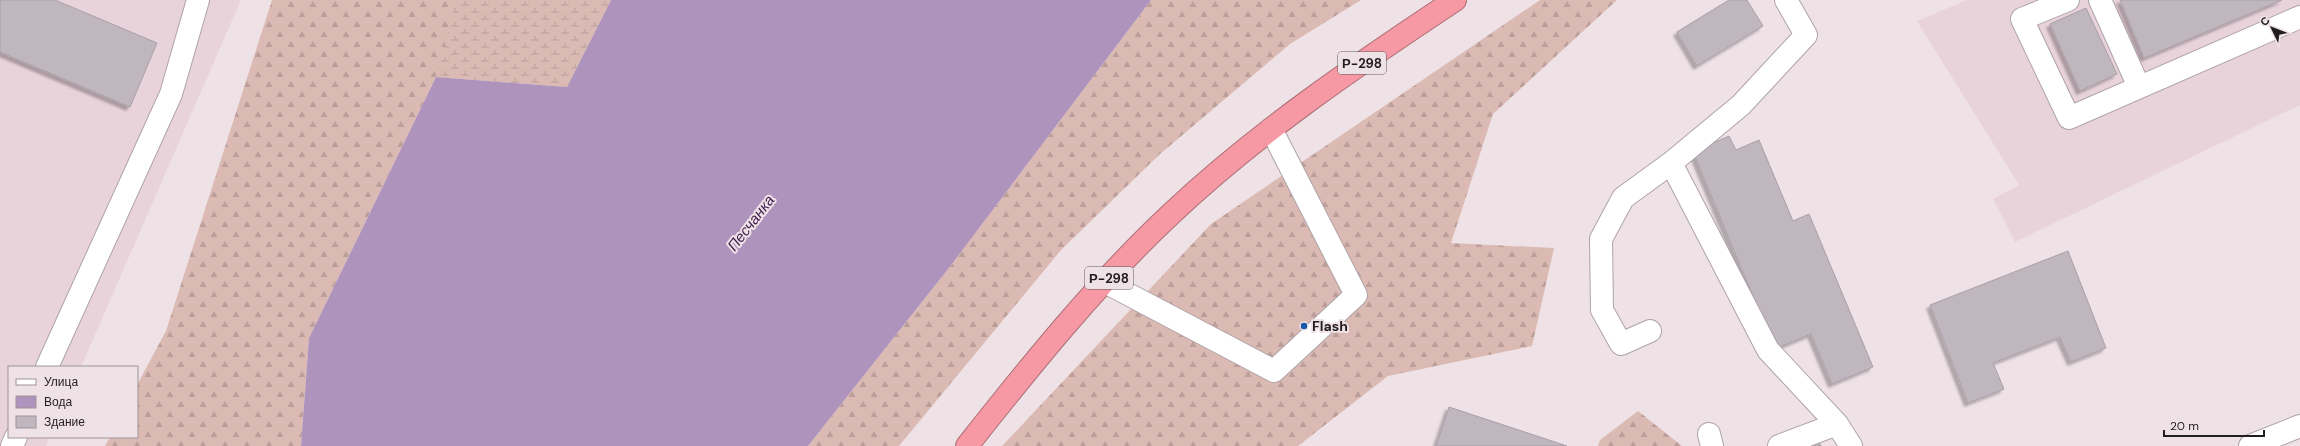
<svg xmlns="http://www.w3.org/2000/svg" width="2300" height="446" viewBox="0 0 2300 446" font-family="'DM Sans',sans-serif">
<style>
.built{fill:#e9d3db}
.forest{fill:url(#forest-firs)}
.wetland{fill:url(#wetland-marsh)}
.water{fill:#ae94bc}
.building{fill:#c0b6be;stroke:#a99fa7;filter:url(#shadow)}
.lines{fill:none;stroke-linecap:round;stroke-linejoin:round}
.minor-casing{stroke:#afa3a8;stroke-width:24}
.highway-casing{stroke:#ac6e75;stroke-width:24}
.minor{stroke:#fff;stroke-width:22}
.highway{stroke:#f699a4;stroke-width:22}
.poi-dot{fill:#1959aa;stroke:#efe2e6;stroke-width:1.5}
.labels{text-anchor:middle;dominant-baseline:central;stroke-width:4;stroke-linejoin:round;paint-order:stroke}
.shield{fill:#efe2e6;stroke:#60595b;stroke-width:1}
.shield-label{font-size:13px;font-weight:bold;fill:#221e1f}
.poi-label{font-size:14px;font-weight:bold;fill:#221e1f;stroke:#efe2e6;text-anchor:start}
.water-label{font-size:15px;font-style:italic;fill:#3f1c4e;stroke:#efe2e6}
</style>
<defs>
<pattern id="forest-firs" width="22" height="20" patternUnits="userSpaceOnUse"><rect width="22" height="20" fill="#dbbab3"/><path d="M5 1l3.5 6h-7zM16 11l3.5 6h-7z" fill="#bc9f9a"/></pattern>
<pattern id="wetland-marsh" width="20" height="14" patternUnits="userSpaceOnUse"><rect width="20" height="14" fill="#dbbab3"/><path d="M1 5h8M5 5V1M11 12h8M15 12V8" fill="none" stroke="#bc9f9a"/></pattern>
<filter id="shadow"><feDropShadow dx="-3.5" dy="3.5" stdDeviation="1" flood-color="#0004"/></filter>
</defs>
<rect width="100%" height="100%" fill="#efe2e6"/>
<path class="built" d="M0 0H241L81 367H9V437H50L46 446H0Z
M1967 0H2300V105L2015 242 1993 199 2019 185 1917 21Z"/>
<path class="forest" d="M272 0H497L436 77 309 338 301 446H105L110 437H137V385L166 331Z
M1151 0H1361L1290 44 1160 154 1061 250 899 446H808L952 264Z
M1540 0H1617L1493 114 1451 243 1554 248 1532 346 1388 376 1298 446H1002L1211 224Z
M1638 411 1682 446H1598L1600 440Z"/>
<path class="wetland" d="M456 0H611L567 87 436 77Z"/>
<path class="water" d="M611 0H1151L952 264 808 446H301L309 338 436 77 567 87Z"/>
<path class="building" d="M0 0H55L157 43 130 107 0 52Z
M1729 0H1747L1763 26 1697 66 1677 32Z
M2120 0H2282L2144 58Z
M2086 8 2117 74 2080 91 2050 24Z
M1729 136 1736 150 1759 140 1793 221 1809 214 1873 367 1832 384 1811 334 1775 349 1693 152Z
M2068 251 2106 348 2071 362 2060 337 1993 363 2004 389 1968 403 1930 305Z
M1449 407 1567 446H1436Z
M1818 440 1821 446H1807Z"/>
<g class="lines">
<g class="minor-casing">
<path id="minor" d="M1786 0 1806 35 1741 105 1671 163 1768 350 1837 424 1851 446
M2068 0 2022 19 2069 118 2300 17
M2100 0 2139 87
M1105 282 1274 371 1356 295 1271 129
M1650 331 1621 344 1602 310 1601 239 1623 198 1671 163
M47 367 171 94 198 0
M1709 434 1712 446
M12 446 16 437
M1779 446 1837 424
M2250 446 2300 426"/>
</g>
<g class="highway-casing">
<path id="highway" d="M967 446C1031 365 1097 283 1172 213 1258 132 1357 65 1455 0"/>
</g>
<use href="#minor" class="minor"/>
<use href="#highway" class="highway"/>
</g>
<circle class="poi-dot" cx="1304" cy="326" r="4"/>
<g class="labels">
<g class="shield">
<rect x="1338" y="52" width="48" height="22" rx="3"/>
<rect x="1085" y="267" width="48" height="22" rx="3"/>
</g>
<g class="shield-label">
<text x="1362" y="63">Р-298</text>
<text x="1109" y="278">Р-298</text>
</g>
<g class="poi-label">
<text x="1312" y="326">Flash</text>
</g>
<g class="water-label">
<text transform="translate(751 223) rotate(-52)">Песчанка</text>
</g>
</g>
<rect x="8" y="366" width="130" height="72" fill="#efe2e6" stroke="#9d9496"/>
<rect x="16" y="379" width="20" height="6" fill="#ffffff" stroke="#9d9496"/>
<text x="44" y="386" font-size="12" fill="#221e1f">Улица</text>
<rect x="16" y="396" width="20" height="12" fill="#ae94bc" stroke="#9d9496"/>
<text x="44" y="406" font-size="12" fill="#221e1f">Вода</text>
<rect x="16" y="416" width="20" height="12" fill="#c0b6be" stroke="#9d9496"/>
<text x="44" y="426" font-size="12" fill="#221e1f">Здание</text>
<g transform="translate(2272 28) rotate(313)" stroke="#efe2e6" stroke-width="3" paint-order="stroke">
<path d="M0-3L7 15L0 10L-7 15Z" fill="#221e1f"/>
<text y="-6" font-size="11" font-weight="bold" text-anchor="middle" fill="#221e1f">С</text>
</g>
<path d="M2164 430v6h100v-6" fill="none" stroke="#221e1f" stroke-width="2"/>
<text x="2170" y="430" font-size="12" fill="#221e1f" stroke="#efe2e6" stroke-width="3" paint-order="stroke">20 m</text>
</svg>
